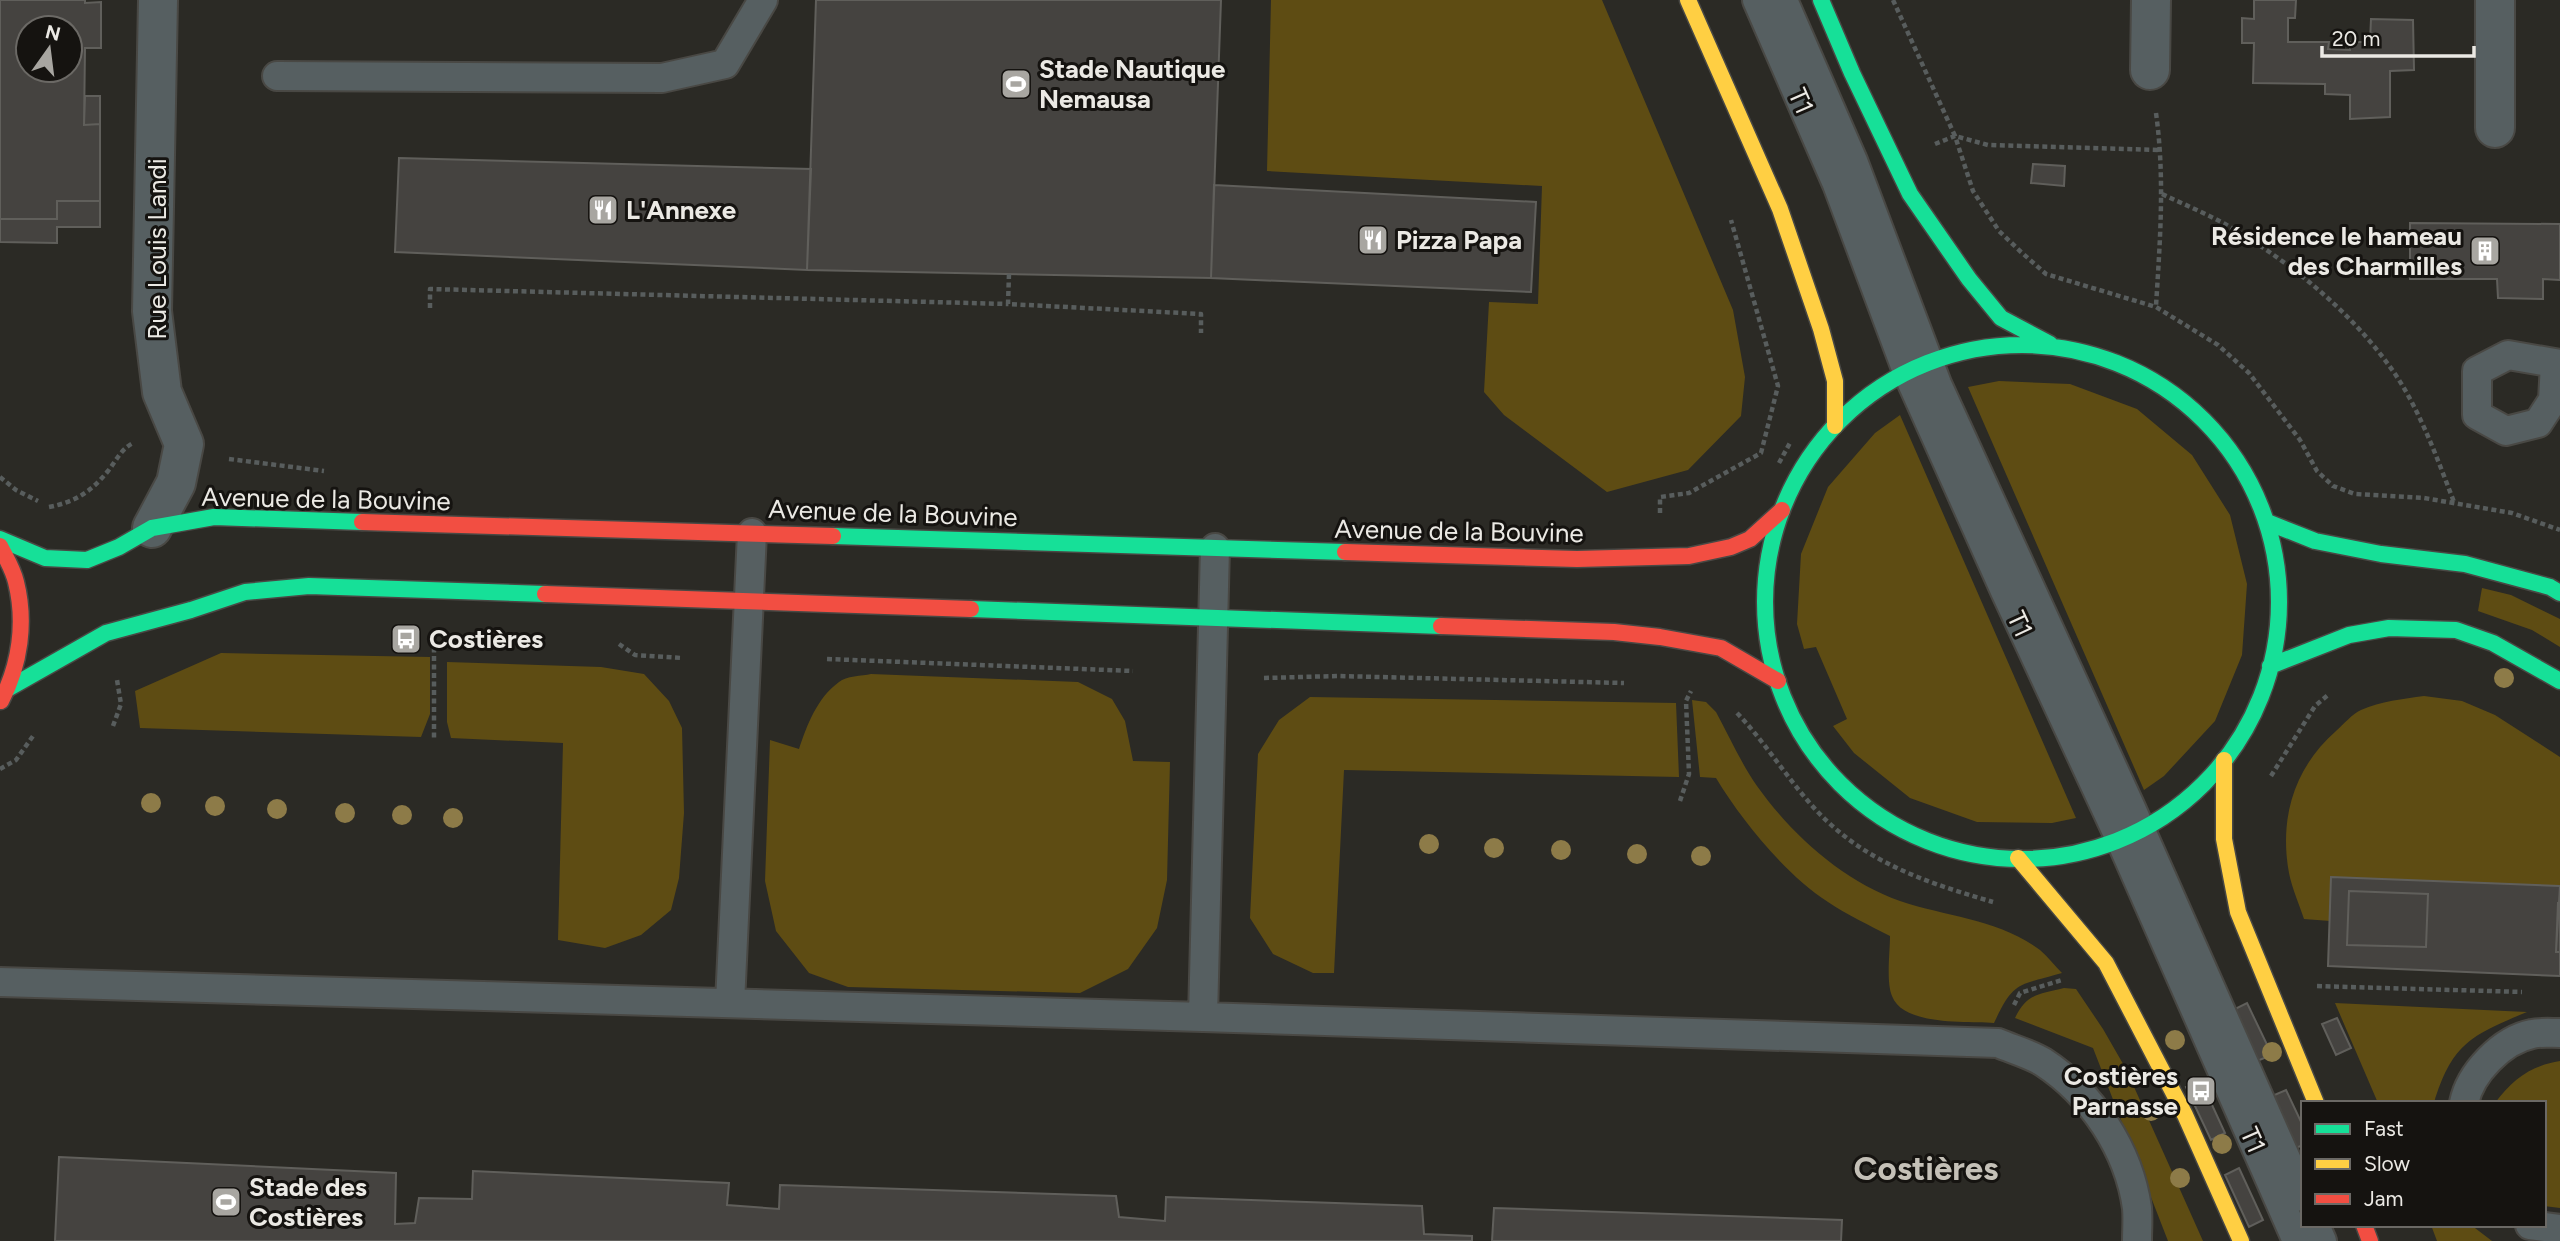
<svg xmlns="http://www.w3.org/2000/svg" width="2560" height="1241" viewBox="0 0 2560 1241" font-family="Figtree,sans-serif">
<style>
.green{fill:#5e4c13}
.building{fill:#454340;stroke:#605f5b;stroke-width:2;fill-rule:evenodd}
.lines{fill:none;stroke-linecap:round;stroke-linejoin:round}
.lane-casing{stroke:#494844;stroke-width:32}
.street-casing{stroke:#494844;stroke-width:42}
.fast-casing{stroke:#494844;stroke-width:19}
.slow-casing{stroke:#494844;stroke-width:19}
.jam-casing{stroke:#494844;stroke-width:19}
.path{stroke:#585d5d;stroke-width:4.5;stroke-dasharray:5 3.5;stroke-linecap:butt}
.lane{stroke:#565f61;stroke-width:28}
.street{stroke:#565f61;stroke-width:38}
.fast{stroke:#16e098;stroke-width:16}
.slow{stroke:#ffcf43;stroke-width:16}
.jam{stroke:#f24e42;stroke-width:16}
.tree{fill:#8d7b48}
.labels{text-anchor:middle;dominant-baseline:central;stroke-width:6;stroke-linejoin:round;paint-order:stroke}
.poi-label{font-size:26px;font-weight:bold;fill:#ebe9e4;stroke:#151310;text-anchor:start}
.street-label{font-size:26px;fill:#ebe9e4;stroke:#151310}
.district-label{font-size:33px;font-weight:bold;fill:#c4c0b7;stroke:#151310}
</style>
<rect width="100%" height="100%" fill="#2b2a25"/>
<path class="green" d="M1271 0H1602L1733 310 1745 377 1741 416 1688 470 1607 492 1504 415 1484 392 1489 302 1538 304 1542 186 1267 171Z
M1999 381 2070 384 2137 409 2192 455 2230 515 2247 584 2242 655 2215 721 2164 776 2144 790 1968 387Z
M1900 415 2076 818 2052 823 1977 822 1910 798 1854 753 1833 726 1847 719 1816 647 1804 649 1797 624 1801 554 1828 487 1875 433Z
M2482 588 2511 595 2560 619V647L2532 630 2478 611Z
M221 653 430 657V714L421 737 140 728 135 691Z
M447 662 601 667 644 674 669 701 682 728 684 813 679 878 671 910 641 935 605 948 558 940 563 743 451 738 447 722Z
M871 674 1078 682 1112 699 1125 721 1133 761 1170 762 1167 880 1157 928 1128 969 1080 993 848 987 809 973 776 931 765 881 770 740 799 749C807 725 817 698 839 682 846 676 862 676 871 674Z
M2424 696 2462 701 2495 715 2560 757V886L2332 877 2330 921 2304 919C2299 904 2292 888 2289 873 2279 818 2294 768 2336 731 2344 724 2352 714 2361 710 2381 701 2403 699 2424 696Z
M1310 697 1676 703 1679 777 1344 770 1334 973H1313L1273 954 1250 918 1258 754 1279 720Z
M1692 700 1706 702 1716 712C1729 736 1741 763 1757 786 1792 835 1843 881 1900 901 1947 917 1999 919 2040 950 2048 957 2055 966 2062 973 2018 986 2014 980 1994 1023 1967 1021 1903 1026 1892 996 1886 982 1890 952 1890 936 1869 925 1847 915 1828 902 1786 875 1742 821 1716 778L1700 777Z
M2064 988 2076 989 2103 1029 2126 1069 2203 1241H2168L2093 1048 2015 1018C2027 993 2040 994 2064 988Z
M2335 1003 2527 1012C2472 1035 2452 1043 2434 1103H2378Z
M2560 1061V1208L2544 1206V1103H2495C2513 1079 2530 1066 2560 1061Z
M2431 1225H2471L2492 1241H2437Z"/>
<path class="building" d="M0 0H85V3L101 2V48H85L84 125 100 124V201H57V219H0ZM28 28H70V70H28Z
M816 0H1221L1211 278 807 270Z
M2254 0H2296L2295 18H2288V42H2329L2328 49 2350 50V42H2370L2371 19 2413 20 2414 70 2390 71V117L2350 119V95L2325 94V84L2253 83 2254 43H2242V18L2254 19Z
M85 96H100V124L84 125Z
M399 158 811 169 807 270 395 252Z
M2033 164 2065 166 2064 186 2031 183Z
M1214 185 1536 202 1531 292 1211 278Z
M57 201H100V227H57V243L0 242V219H57Z
M2410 223 2560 224V280L2543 279V299L2498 298 2497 279H2410Z
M2331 877 2560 886 2556 952H2560V976L2328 966ZM2349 891 2428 894 2426 947 2347 945Z
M2349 891 2428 894 2426 947 2347 945Z
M2558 903H2560V952H2556Z
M2247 1003 2272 1055 2257 1061 2233 1010Z
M2337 1018 2351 1048 2336 1055 2322 1024Z
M2201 1081 2225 1133 2211 1140 2186 1087Z
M2286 1090 2303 1126V1145L2296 1148 2272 1096Z
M59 1157 396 1173 395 1224 415 1223 419 1198 472 1199 473 1171 729 1183 727 1205 779 1209 780 1185 1116 1196 1119 1217 1165 1221 1166 1197 1422 1206 1424 1234 1472 1236V1241H55Z
M2239 1168 2263 1220 2249 1227 2225 1175Z
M1494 1208 1842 1220 1841 1241H1492Z"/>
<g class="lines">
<g class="lane-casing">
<path id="lane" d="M1757 0 1837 184 1908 374 2005 591 2121 841 2297 1241
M1783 0 1853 161 1937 384 2131 808 2303 1197
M277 76 662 78 725 64 763 0
M2555 364 2553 400 2538 423 2506 431 2477 415V371L2508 355 2560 364
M0 982 1203 1017 1998 1043C2012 1049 2030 1054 2043 1062 2092 1094 2129 1150 2137 1208 2138 1219 2137 1230 2137 1241
M730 1003 752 533
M1203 1017 1215 548
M2464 1103C2470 1073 2502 1040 2532 1034 2540 1032 2551 1033 2560 1033
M2315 1225 2322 1241
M2530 1225 2560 1229"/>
</g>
<g class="street-casing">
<path id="street" d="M2150 70 2151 0
M2495 128V0
M152 528 176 483 184 444 162 392 152 311 158 0"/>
</g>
<g class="fast-casing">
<path id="fast" d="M1821 0 1852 73 1910 194 1969 279 2001 318 2050 344
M1765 602a257 257 0 1 1 514 0a257 257 0 1 1-514 0Z
M2267 522 2315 541 2381 554 2465 564 2550 587 2560 593
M833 536 1345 552
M0 539 45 558 87 560 119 547 152 528 214 517 362 522
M971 609 1441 626
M2270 666 2349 635 2389 628 2456 630 2493 643 2560 681
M9 688 106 633 191 610 245 592 309 586 545 594"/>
</g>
<g class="slow-casing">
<path id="slow" d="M1688 0 1780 209 1821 329 1835 381V426
M2224 760V839L2238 912 2316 1103
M2018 858 2106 963 2185 1115 2241 1241"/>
</g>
<g class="jam-casing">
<path id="jam" d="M362 522 833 536
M0 546C6 558 13 569 16 582 26 622 20 665 1 701
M1345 552 1577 559 1689 556 1731 547 1750 539 1782 510
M545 594 971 609
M1441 626 1614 632 1660 637 1721 648 1778 681
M2364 1225 2370 1241"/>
</g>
<path class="path" d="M1893 0 1955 136 1988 145 2161 150
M2156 113C2165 178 2160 241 2156 306
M1935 144 1955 136 1973 191 1999 231 2021 252 2046 274 2156 307 2218 345 2249 373 2300 440 2317 471 2333 486 2355 494 2424 498 2512 513 2560 530
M2162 194C2183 204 2205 213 2225 224 2289 261 2350 310 2393 371 2420 410 2437 458 2454 502
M1009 274 1008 304 1201 314V333
M430 308V289L1008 304
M229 459 324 471
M1779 463 1791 441
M0 477 16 490 38 501
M49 507C75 502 91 492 108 471 116 461 121 449 133 443
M1660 513V497L1689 493 1761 453 1778 386 1731 220
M434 639V738
M619 644 635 655 682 658
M827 659 1133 671
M1264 678 1338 676 1624 683
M1737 713C1763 740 1783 772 1808 801 1858 860 1921 881 1993 902
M113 726 121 704 117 680
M0 769 16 760 33 736
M2271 776 2315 706 2328 695
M1680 801 1689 774 1686 701 1691 691
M2317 986 2522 992
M2014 1005 2020 993 2062 980"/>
<use href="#lane" class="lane"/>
<use href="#street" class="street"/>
<use href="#fast" class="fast"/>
<use href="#slow" class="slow"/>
<use href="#jam" class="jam"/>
</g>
<g class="tree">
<circle cx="2504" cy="678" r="10"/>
<circle cx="151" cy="803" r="10"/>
<circle cx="215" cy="806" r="10"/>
<circle cx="277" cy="809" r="10"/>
<circle cx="345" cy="813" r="10"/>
<circle cx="402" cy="815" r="10"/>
<circle cx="453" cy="818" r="10"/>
<circle cx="1429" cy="844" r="10"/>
<circle cx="1494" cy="848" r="10"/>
<circle cx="1561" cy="850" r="10"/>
<circle cx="1637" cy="854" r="10"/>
<circle cx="1701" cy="856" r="10"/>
<circle cx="2175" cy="1040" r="10"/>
<circle cx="2272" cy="1052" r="10"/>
<circle cx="2151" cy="1111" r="10"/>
<circle cx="2222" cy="1144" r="10"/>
<circle cx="2180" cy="1178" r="10"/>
</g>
<defs>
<g id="stadium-square" transform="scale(1.575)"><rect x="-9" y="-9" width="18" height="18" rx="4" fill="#a8a6a1" stroke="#151310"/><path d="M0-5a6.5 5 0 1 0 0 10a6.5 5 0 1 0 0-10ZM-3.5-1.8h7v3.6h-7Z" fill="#fff"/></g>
<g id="restaurant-square" transform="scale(1.575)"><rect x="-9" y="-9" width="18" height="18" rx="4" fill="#a8a6a1" stroke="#151310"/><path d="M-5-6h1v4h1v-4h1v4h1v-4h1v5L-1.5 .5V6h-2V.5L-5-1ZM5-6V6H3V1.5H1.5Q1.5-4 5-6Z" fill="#fff"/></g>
<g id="building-square" transform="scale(1.575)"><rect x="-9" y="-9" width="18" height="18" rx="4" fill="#a8a6a1" stroke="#151310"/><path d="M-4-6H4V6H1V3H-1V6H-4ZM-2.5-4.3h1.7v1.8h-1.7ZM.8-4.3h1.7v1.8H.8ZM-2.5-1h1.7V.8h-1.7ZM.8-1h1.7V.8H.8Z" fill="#fff"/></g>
<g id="bus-square" transform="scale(1.575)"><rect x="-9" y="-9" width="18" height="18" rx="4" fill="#a8a6a1" stroke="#151310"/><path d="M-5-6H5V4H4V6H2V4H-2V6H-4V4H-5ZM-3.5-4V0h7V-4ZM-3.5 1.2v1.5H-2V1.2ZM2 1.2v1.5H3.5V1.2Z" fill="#fff"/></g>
</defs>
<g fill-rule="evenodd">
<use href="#stadium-square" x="1016" y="84"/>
<use href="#restaurant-square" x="603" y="210"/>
<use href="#restaurant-square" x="1373" y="240"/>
<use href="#building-square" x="2485" y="251"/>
<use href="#bus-square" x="406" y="639"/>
<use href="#bus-square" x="2201" y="1091"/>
<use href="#stadium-square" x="226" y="1202"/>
</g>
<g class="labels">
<g class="poi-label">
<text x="1039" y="69">Stade Nautique<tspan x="1039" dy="30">Nemausa</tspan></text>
<text x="626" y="210">L'Annexe</text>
<text x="2462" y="236" text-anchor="end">Résidence le hameau<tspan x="2462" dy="30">des Charmilles</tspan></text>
<text x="1396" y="240">Pizza Papa</text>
<text x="429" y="639">Costières</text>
<text x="2178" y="1076" text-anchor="end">Costières<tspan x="2178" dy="30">Parnasse</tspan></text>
<text x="249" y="1187">Stade des<tspan x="249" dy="30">Costières</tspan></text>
</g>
<g class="street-label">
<text transform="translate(1801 101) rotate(66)">T1</text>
<text transform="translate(157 249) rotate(-90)">Rue Louis Landi</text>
<text transform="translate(326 499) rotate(1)">Avenue de la Bouvine</text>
<text transform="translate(893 513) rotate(2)">Avenue de la Bouvine</text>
<text transform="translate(1459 531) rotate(1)">Avenue de la Bouvine</text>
<text transform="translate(2020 624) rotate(65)">T1</text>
<text transform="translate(2253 1140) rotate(66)">T1</text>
</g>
<g class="district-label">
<text x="1926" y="1168">Costières</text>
</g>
</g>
<rect x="2301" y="1101" width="245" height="126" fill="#151310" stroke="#6b6965" stroke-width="2"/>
<rect x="2315" y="1124" width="35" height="10" fill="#16e098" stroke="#6b6965" stroke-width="2"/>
<text x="2364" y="1136" font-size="21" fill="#ebe9e4">Fast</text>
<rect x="2315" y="1159" width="35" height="10" fill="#ffcf43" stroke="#6b6965" stroke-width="2"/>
<text x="2364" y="1171" font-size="21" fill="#ebe9e4">Slow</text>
<rect x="2315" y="1194" width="35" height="10" fill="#f24e42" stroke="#6b6965" stroke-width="2"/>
<text x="2364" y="1206" font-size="21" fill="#ebe9e4">Jam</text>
<g transform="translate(49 49) rotate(14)"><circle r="33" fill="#151310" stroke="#6b6965" stroke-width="2"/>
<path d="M0-5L12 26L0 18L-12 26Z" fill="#a8a6a1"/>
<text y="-10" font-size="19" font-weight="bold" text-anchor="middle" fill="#ebe9e4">N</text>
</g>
<path d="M2322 46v10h152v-10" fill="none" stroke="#ebe9e4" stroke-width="3.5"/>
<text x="2332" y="46" font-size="21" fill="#ebe9e4" stroke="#151310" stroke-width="5" paint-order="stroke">20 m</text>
</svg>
